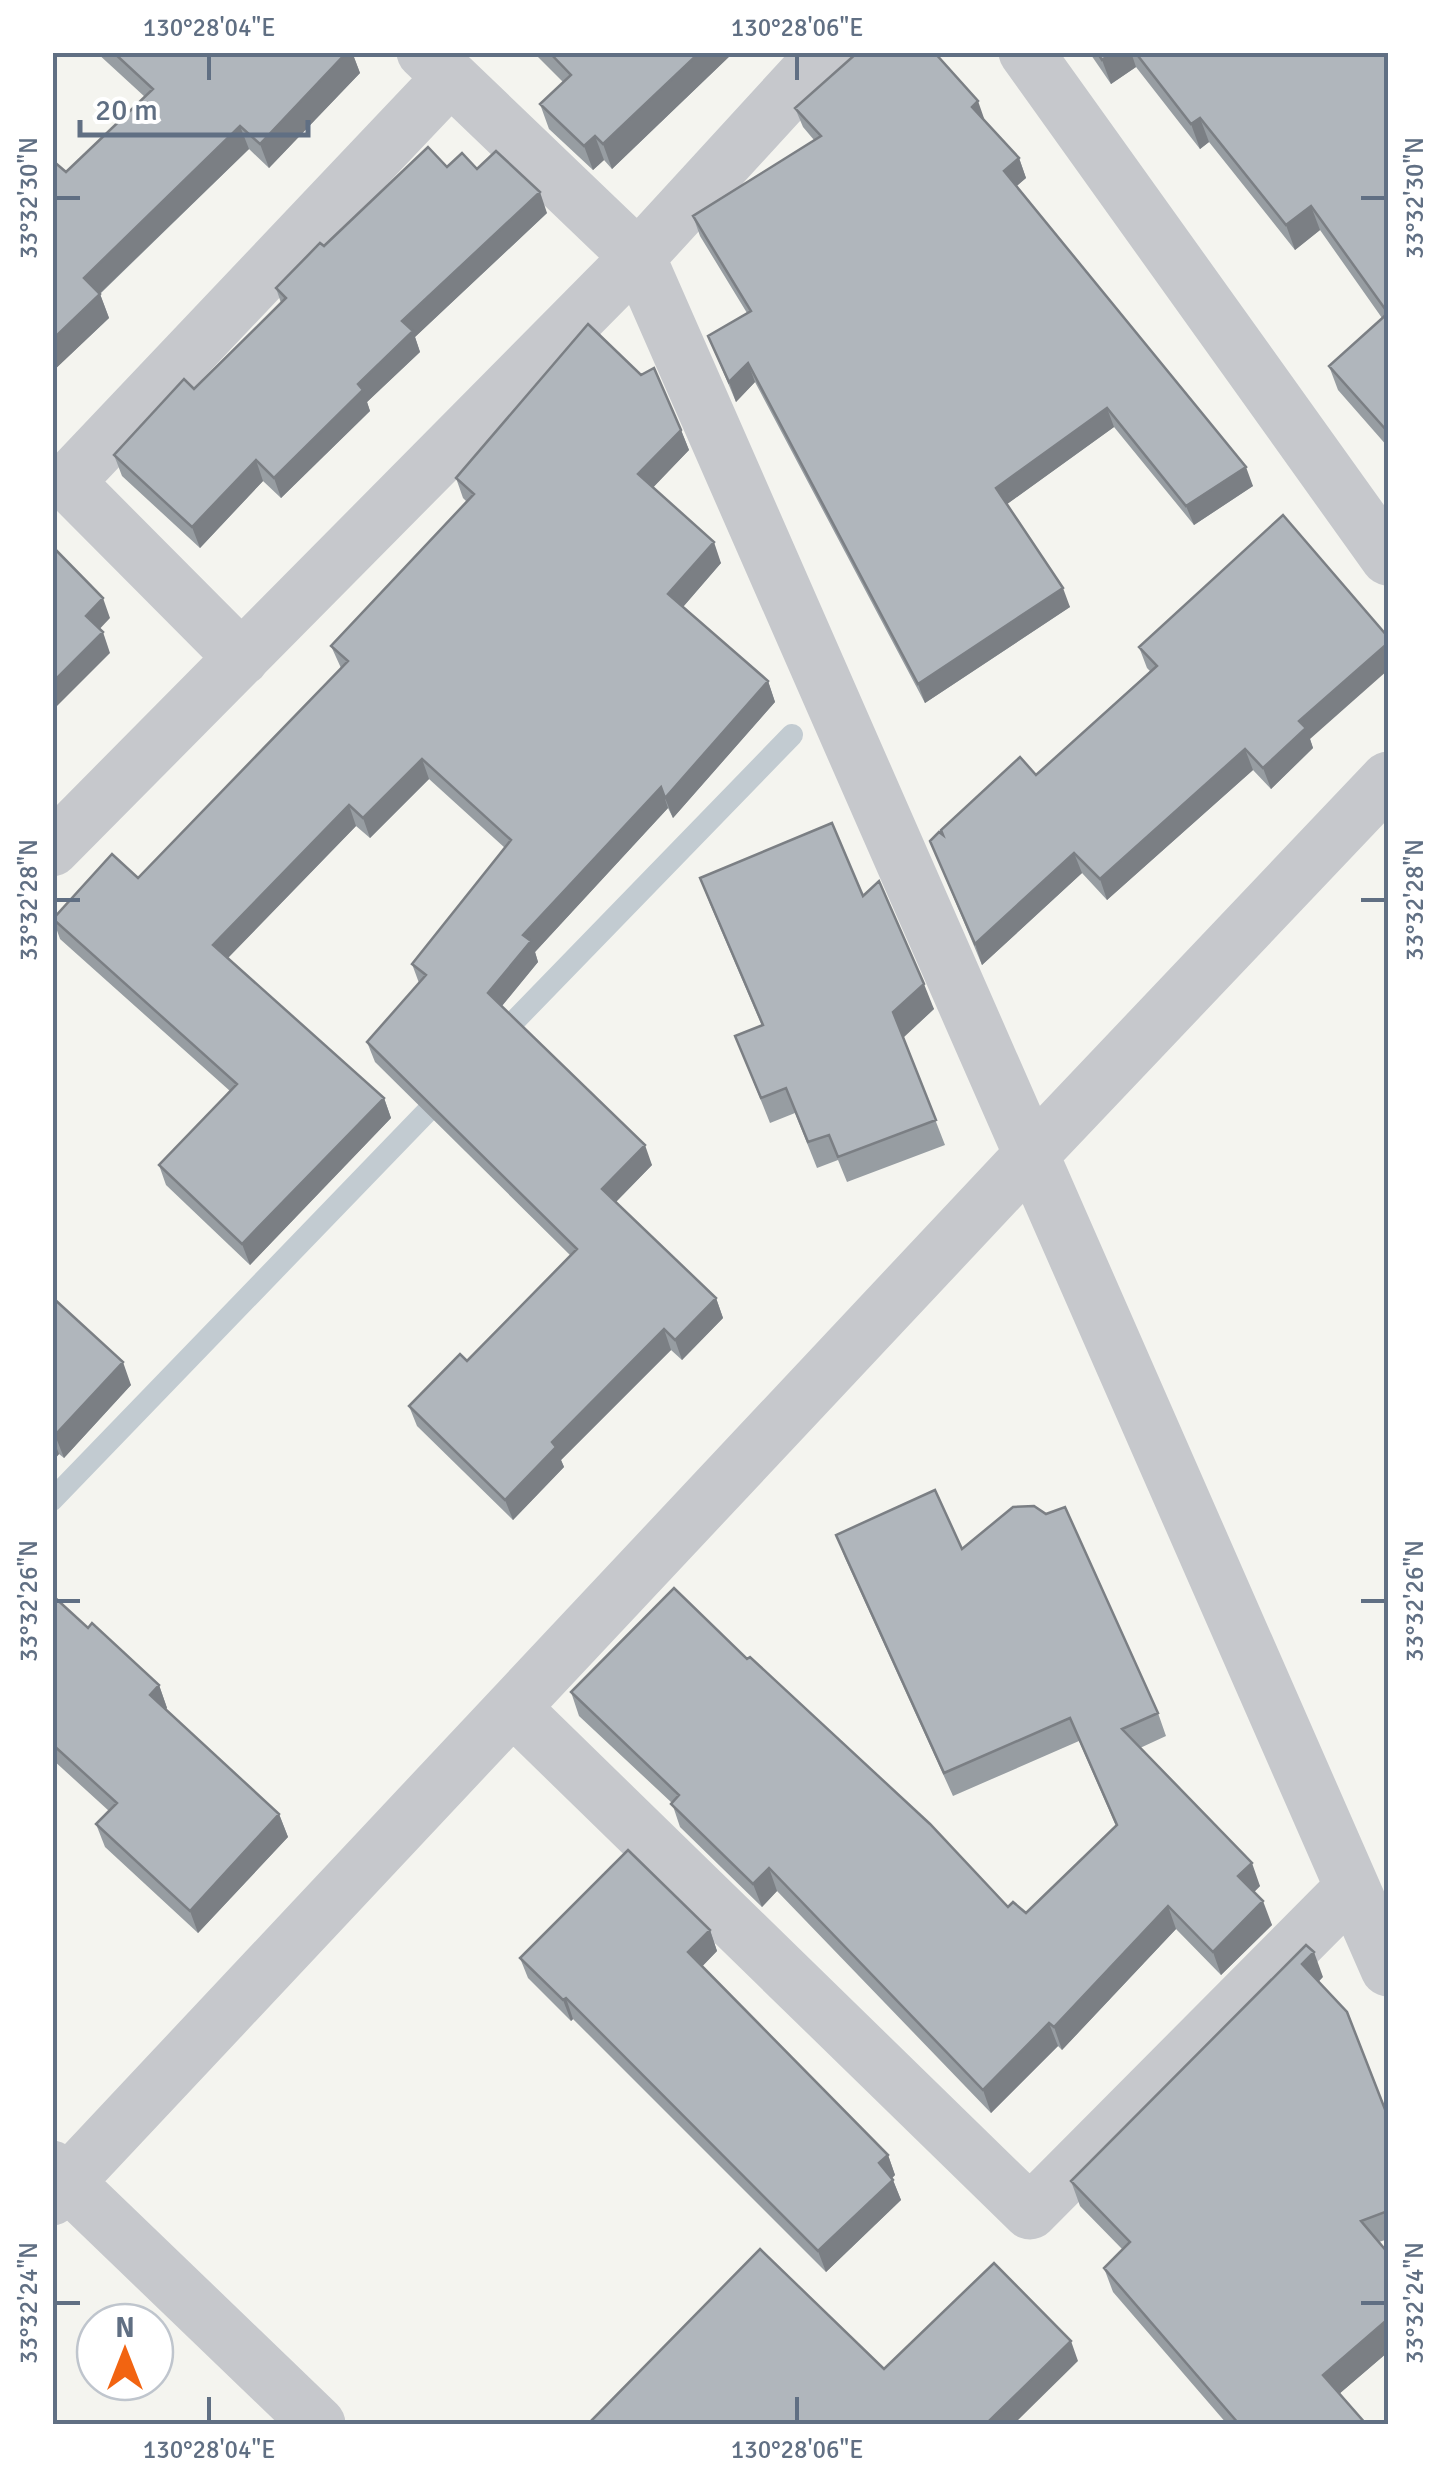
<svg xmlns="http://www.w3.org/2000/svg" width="1441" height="2477" viewBox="0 0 1441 2477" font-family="Signika,sans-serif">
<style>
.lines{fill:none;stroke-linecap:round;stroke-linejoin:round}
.stream{stroke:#c2cbd1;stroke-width:22}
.minor{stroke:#c6c8cc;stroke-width:55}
.wall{fill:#979da2}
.shaded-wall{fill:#7b7f84}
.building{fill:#b0b6bc;stroke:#7b7f84;stroke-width:2.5}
.ticks{fill:none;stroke:#606f83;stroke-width:4}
.neatline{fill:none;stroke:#606f83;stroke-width:4}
.ticks-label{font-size:25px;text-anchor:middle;fill:#606f83}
</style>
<rect width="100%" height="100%" fill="#f4f4ef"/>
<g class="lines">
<path class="stream" d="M496 1040 792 735
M52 1500 446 1092"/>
<path class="minor" d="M424 52 638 257 1388 1969
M1026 52 1388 558
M242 658 67 482 450 78
M52 849 638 257 826 52
M513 1708 1030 2212 1351 1889
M52 2168 318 2424
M52 2198 1032 1154 1388 779"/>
</g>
<path class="wall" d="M96 52H352L360 73 269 168 249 149 100 294 109 318 52 372V160L66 172 145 97Z
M533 52H734L612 169 604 160 593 170 549 129 540 104 563 82Z
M1089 52H1388V447L1338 390 1329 366 1382 318 1320 230 1295 250 1209 142 1200 149 1136 67 1111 84Z
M795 108 985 121 1019 158 1026 178 1016 186 1253 486 1194 525 1114 427 1007 504 1070 607 925 703 755 382 736 402 708 336 747 313 700 236 693 216 814 140 803 127Z
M447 167 477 169 547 213 415 337 420 352 367 402 370 411 281 498 263 481 200 548 122 476 114 455 194 389 281 303 276 288 324 246Z
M681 430 689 450 653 487 721 563 683 607 768 681 775 702 673 818 668 808 535 952 538 962 502 1006 652 1165 616 1202 716 1298 723 1318 682 1360 671 1350 561 1460 564 1467 513 1520 417 1426 409 1406 467 1361 571 1256 375 1062 367 1042 419 983 412 964 505 848 429 779 370 838 356 826 228 958 384 1098 391 1118 250 1265 166 1185 159 1165 230 1091 60 939 53 919 138 878 341 668 331 646 467 502 463 498 456 478Z
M1139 647 1310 739 1313 748 1271 789 1253 770 1107 900 1082 873 982 965 930 841 943 835 1036 775 1150 671 1147 668Z
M700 878 863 896 934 1009 903 1037 945 1145 847 1182 838 1160 817 1168 795 1113 770 1123 735 1036 762 1026 710 904Z
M52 1297 131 1385 64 1458 59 1454 52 1462Z
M836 1535 962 1549 1158 1713 1166 1736 1140 1748 1260 1886 1254 1892 1272 1925 1221 1975 1176 1929 1062 2050 1058 2046 991 2113 777 1891 762 1907 680 1827 672 1803 579 1716 571 1692 747 1659 1008 1907 1026 1913 1116 1826 1079 1741 953 1796 845 1558Z
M52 1595 88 1628 159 1685 167 1708 166 1709 279 1814 288 1837 198 1933 105 1847 96 1824 109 1811 52 1759Z
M710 1930 717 1951 702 1966 888 2155 895 2175 892 2178 901 2200 826 2272 573 2019 571 2021 528 1978 520 1958Z
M1323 1977 1318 1982 1388 2117V2239L1379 2242 1388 2253V2352L1339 2394 1366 2424H1227L1113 2292 1104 2268 1123 2250 1080 2206 1071 2181Z"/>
<path class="shaded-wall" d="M347 52H352L360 73 269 168 260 144Z
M700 52H734L612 169 603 144Z
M1113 52H1131L1136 67 1111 84 1102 60Z
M978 101 985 121 972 107Z
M1200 118 1209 142 1200 149 1191 124Z
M240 126 249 149 92 301 84 278Z
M595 136 604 160 593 170 584 146Z
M1019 158 1026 178 1011 191 1004 171Z
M540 192 547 213 415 337 420 352 367 402 370 411 281 498 274 478 358 384 402 321Z
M1311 206 1320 230 1295 250 1286 225Z
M100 294 109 318 52 372V340Z
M748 363 755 382 736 402 729 382Z
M1107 408 1114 427 1003 507 996 488Z
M681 430 689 450 646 495 638 474Z
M256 460 263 481 200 548 192 527Z
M1246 467 1253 486 1194 525 1186 506Z
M714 542 721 563 676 615 668 594Z
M1063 588 1070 607 925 703 918 684Z
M103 598 110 618 93 636 86 616Z
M103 632 110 653 52 711V683Z
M1388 643V670L1310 739 1313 748 1271 789 1263 768 1299 721Z
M768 681 775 702 673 818 665 798Z
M1245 749 1253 770 1107 900 1100 879Z
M422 759 429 779 370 838 363 818Z
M661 787 668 808 535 952 538 962 496 1013 488 993 523 935Z
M349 805 356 826 221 965 213 945Z
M1074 853 1082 873 982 965 975 944Z
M924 984 934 1009 903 1038 893 1012Z
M384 1098 391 1118 250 1265 242 1244Z
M645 1145 652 1165 609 1209 602 1189Z
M716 1298 723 1318 682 1360 675 1340Z
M664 1329 671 1350 561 1460 564 1467 513 1520 505 1500 552 1442Z
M123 1362 131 1385 64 1458 55 1435Z
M52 1436 59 1454 52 1462Z
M159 1685 167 1708 158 1718 150 1695Z
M279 1814 288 1837 198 1933 190 1911Z
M1252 1863 1260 1886 1247 1899 1238 1876Z
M769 1868 777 1891 762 1907 753 1884Z
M1263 1901 1272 1925 1221 1975 1213 1952Z
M1168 1906 1176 1929 1062 2050 1054 2027Z
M710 1930 717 1951 696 1973 688 1952Z
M1314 1952 1323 1977 1311 1989 1302 1964Z
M566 1998 573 2019 571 2021 563 2000Z
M1049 2023 1058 2046 991 2113 983 2090Z
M888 2155 895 2175 886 2184 879 2163Z
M893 2180 901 2200 826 2272 818 2251Z
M1388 2319V2352L1332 2400 1323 2375Z
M1071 2341 1078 2361 1014 2424H986Z"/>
<path class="building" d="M113 52H347L260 144 240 126 84 278 100 294 52 340V160L66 172 153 89Z
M549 52H700L603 144 595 136 584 146 540 104 571 75Z
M858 52H934L978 101 972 107 1019 158 1004 171 1246 467 1186 506 1107 408 996 488 1063 588 918 684 748 363 729 382 708 336 751 311 693 216 821 136 795 108Z
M1097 52H1113L1102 60Z
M1135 52H1388V432L1329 366 1388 313 1311 206 1286 225 1200 118 1191 124Z
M428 147 447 167 462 153 477 169 496 151 540 192 402 321 413 331 358 384 363 390 274 478 256 460 192 527 114 455 184 379 194 389 286 298 276 288 320 243 324 246Z
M588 324 641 375 654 368 681 430 638 474 714 542 668 594 768 681 665 798 661 787 523 935 531 941 488 993 645 1145 602 1189 716 1298 675 1340 664 1329 552 1442 556 1447 505 1500 409 1406 460 1354 467 1361 577 1249 367 1042 426 975 412 964 511 840 422 759 363 818 349 805 213 945 384 1098 242 1244 159 1165 237 1084 53 919 112 854 138 878 348 661 331 646 474 494 456 478Z
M1283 515 1388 637V643L1299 721 1306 728 1263 768 1245 749 1100 879 1074 853 975 944 930 841 939 832 943 835 941 830 1020 757 1036 775 1157 666 1139 647Z
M52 546 103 598 86 616 103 632 52 683Z
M832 823 863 896 879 881 924 984 893 1012 936 1120 838 1157 829 1135 808 1142 786 1088 761 1098 735 1036 763 1025 700 878Z
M52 1297 123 1362 55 1435 52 1433Z
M935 1490 962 1549 1013 1507 1034 1506 1046 1514 1065 1507 1158 1713 1122 1729 1252 1863 1238 1876 1263 1901 1213 1952 1168 1906 1054 2027 1049 2023 983 2090 769 1868 753 1884 671 1804 679 1795 571 1692 674 1588 747 1659 750 1657 930 1824 1008 1907 1013 1902 1026 1913 1117 1825 1070 1718 944 1773 836 1535Z
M52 1595 88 1628 92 1623 159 1685 150 1695 279 1814 190 1911 96 1824 117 1803 52 1744Z
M628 1850 710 1930 688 1952 888 2155 879 2163 893 2180 818 2251 566 1998 563 2000 520 1958Z
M1306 1945 1314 1952 1302 1964 1347 2012 1388 2117V2211L1361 2221 1388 2253V2319L1323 2375 1366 2424H1239L1104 2268 1130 2242 1071 2181Z
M760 2249 884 2369 994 2263 1071 2341 986 2424H588Z"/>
<path class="ticks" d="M209 55V80M797 55V80M55 198H80M1361 198H1386M55 900H80M1361 900H1386M55 1601H80M1361 1601H1386M55 2303H80M1361 2303H1386M209 2397V2422M797 2397V2422"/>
<rect width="1441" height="2477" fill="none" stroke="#ffffff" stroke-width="110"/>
<g transform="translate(125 2352)"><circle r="48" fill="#ffffff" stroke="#bfc5cd" stroke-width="2.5"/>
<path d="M0-8L18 38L0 25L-18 38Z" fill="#f26411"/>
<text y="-15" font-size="28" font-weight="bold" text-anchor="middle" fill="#606f83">N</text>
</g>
<path d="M80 120v15h228v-15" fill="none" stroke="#606f83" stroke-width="5"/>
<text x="95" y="120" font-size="30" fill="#606f83" stroke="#ffffff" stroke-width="8" paint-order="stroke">20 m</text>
<rect x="55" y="55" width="1331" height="2367" class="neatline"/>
<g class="ticks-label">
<text x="209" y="36">130°28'04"E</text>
<text x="797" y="36">130°28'06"E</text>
<text transform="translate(28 198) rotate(-90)" y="9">33°32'30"N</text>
<text transform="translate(1414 198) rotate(-90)" y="9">33°32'30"N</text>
<text transform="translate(28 900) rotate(-90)" y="9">33°32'28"N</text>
<text transform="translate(1414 900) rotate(-90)" y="9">33°32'28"N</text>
<text transform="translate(28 1601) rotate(-90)" y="9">33°32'26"N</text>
<text transform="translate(1414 1601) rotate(-90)" y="9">33°32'26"N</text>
<text transform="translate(28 2303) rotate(-90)" y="9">33°32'24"N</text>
<text transform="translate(1414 2303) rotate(-90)" y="9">33°32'24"N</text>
<text x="209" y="2458">130°28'04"E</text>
<text x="797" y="2458">130°28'06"E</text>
</g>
</svg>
